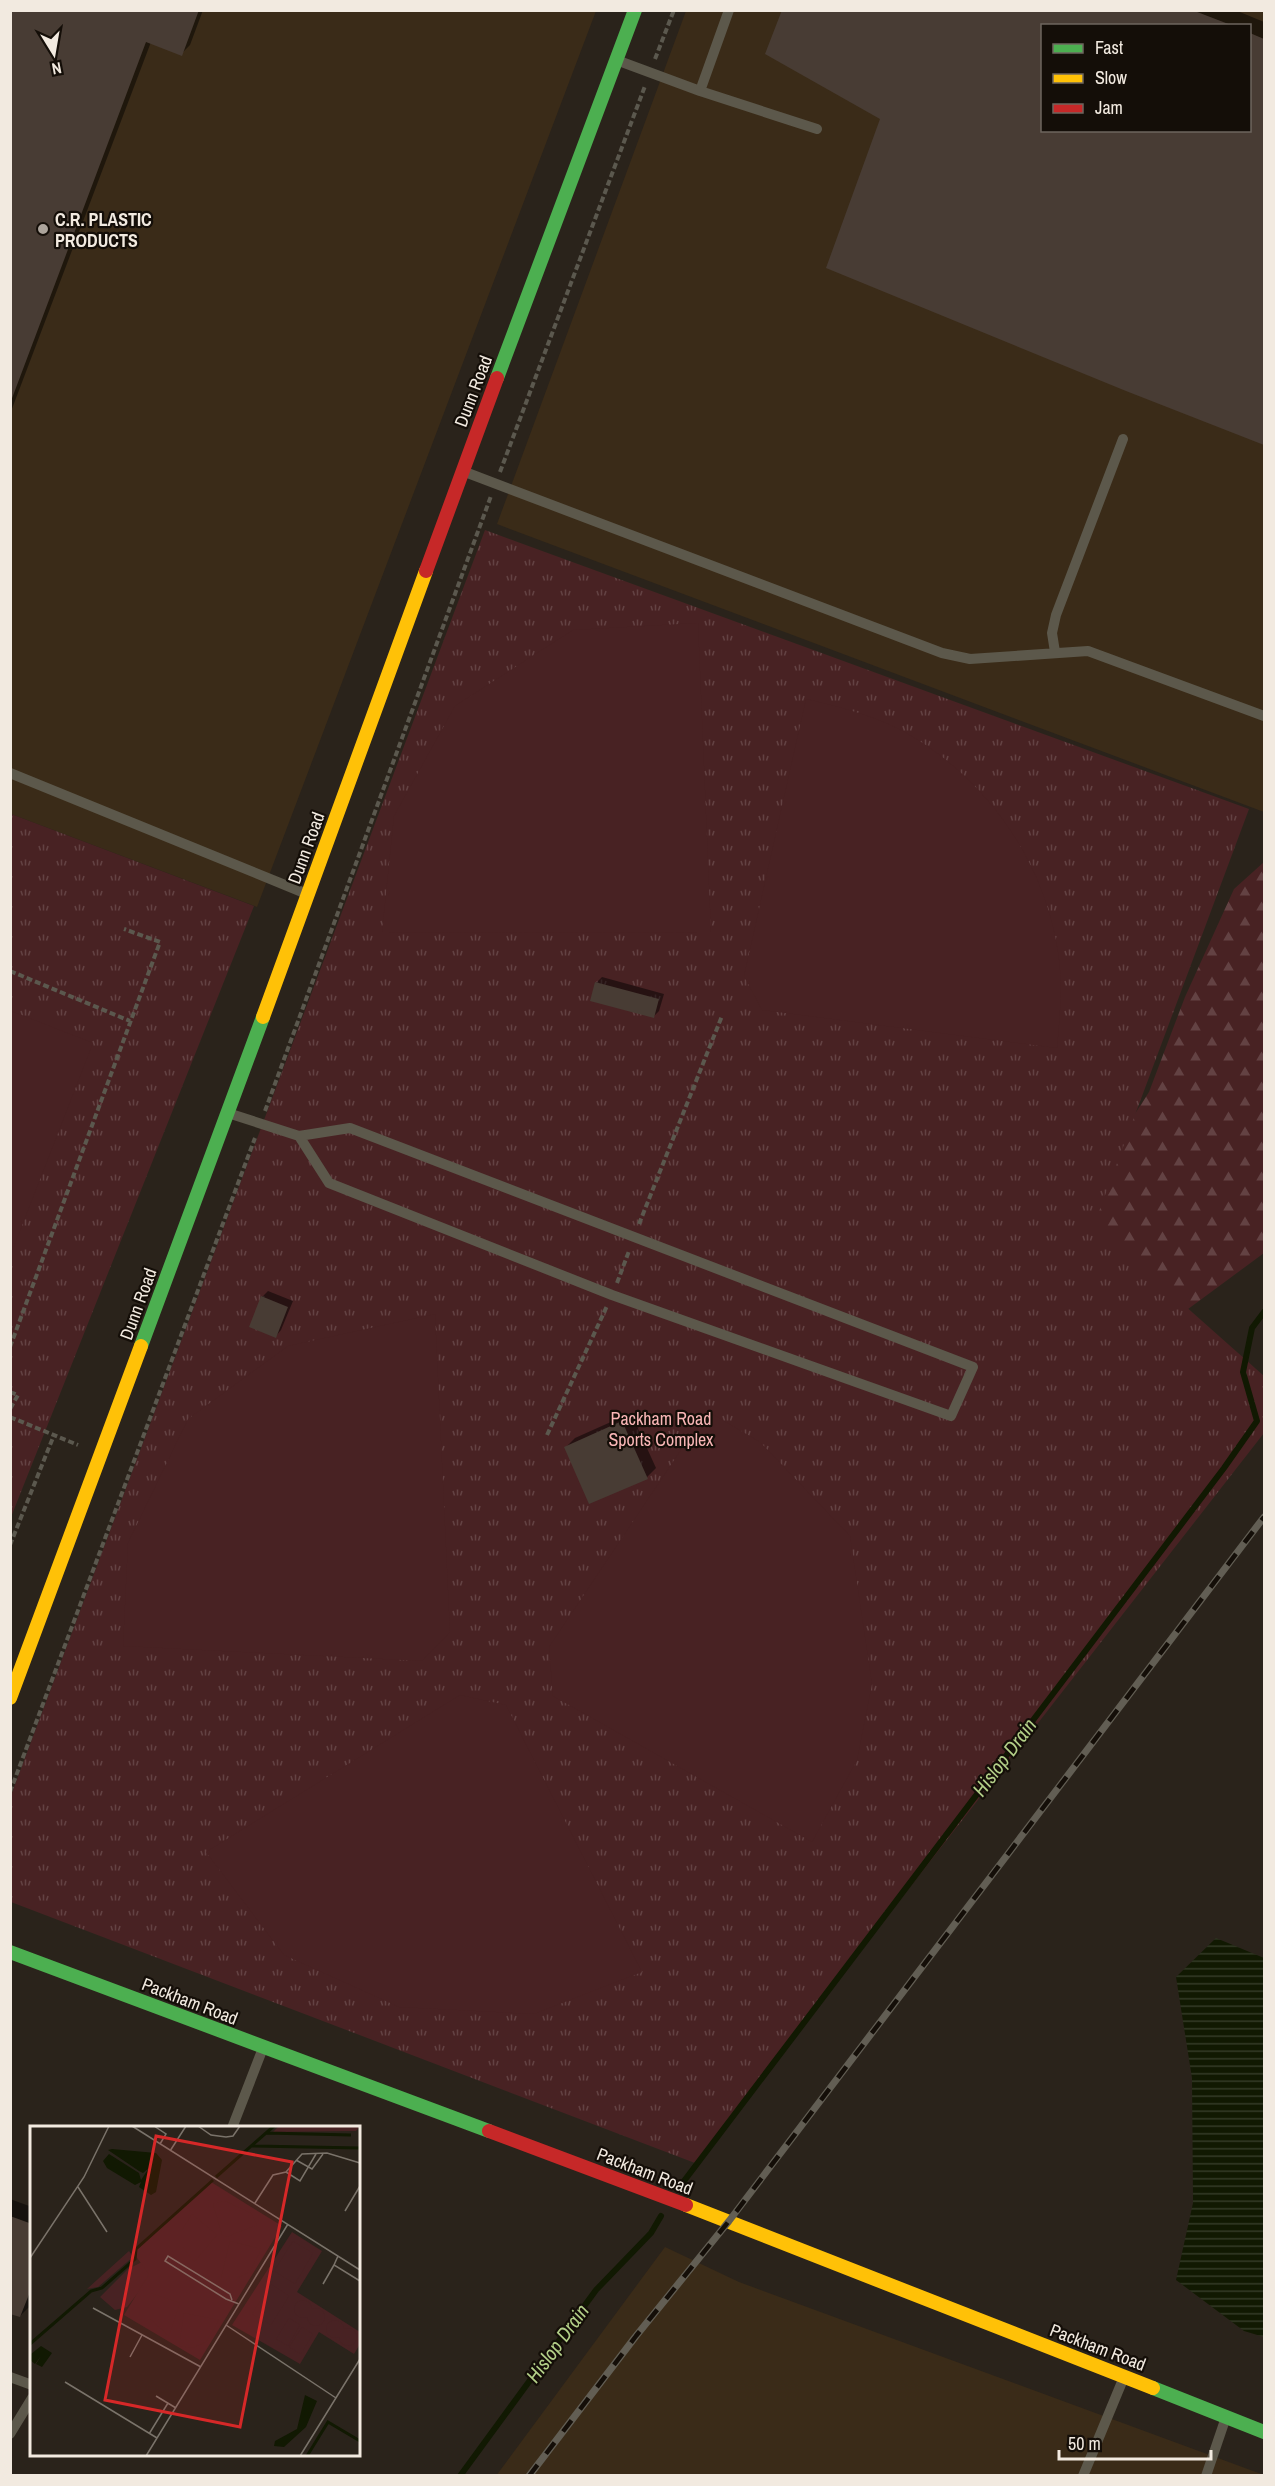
<svg xmlns="http://www.w3.org/2000/svg" width="1275" height="2486" viewBox="0 0 1275 2486" font-family="'Archivo Narrow',sans-serif">
<style>
.built{fill:#3a2b18;fill-rule:evenodd}
.forest{fill:url(#forest-firs)}
.park{fill:url(#park-tufts)}
.garden{fill:#482223}
.water{fill:url(#water-rules)}
.shadow{fill:#0007;fill-rule:evenodd}
.lines{fill:none;stroke-linecap:round;stroke-linejoin:round}
.stream{stroke:#111902;stroke-width:6}
.building{fill:#483c34}
.path{stroke:#5b584e;stroke-width:4;stroke-dasharray:6 3;stroke-linecap:butt}
.lane{stroke:#5c584b;stroke-width:10}
.fast{stroke:#4caf50;stroke-width:14}
.slow{stroke:#ffc107;stroke-width:14}
.jam{stroke:#c62828;stroke-width:14}
.rail-casing{stroke:#625e54;stroke-width:7}
.rail{stroke:#140e08;stroke-width:4.5;stroke-dasharray:14;stroke-linecap:butt}
.poi-dot{fill:#aca49b;stroke:#140e08;stroke-width:2}
.labels{text-anchor:middle;dominant-baseline:central;stroke-width:4.5;stroke-linejoin:round;paint-order:stroke}
.poi-label{font-size:18px;font-weight:bold;fill:#f2eae0;stroke:#140e08;text-anchor:start}
.street-label{font-size:18px;fill:#f2eae0;stroke:#140e08}
.park-label{font-size:18px;fill:#f9b6b6;stroke:#140e08}
.water-label{font-size:20px;font-style:italic;fill:#b3cf88;stroke:#140e08}
.inset-river{fill:none;stroke:#111902;stroke-width:3}
.inset-road{fill:none;stroke:#7a736a;stroke-width:1.5}
.view{fill:#d62828;fill-opacity:0.15;stroke:#d62828;stroke-width:3}
.inset-edge{fill:none;stroke:#f2eae0;stroke-width:3}
</style>
<defs>
<pattern id="forest-firs" width="22" height="20" patternUnits="userSpaceOnUse" patternTransform="scale(1.5)"><rect width="22" height="20" fill="#482223"/><path d="M5 1l3.5 6h-7zM16 11l3.5 6h-7z" fill="#634243"/></pattern>
<pattern id="park-tufts" width="24" height="20" patternUnits="userSpaceOnUse" patternTransform="scale(1.5)"><rect width="24" height="20" fill="#482223"/><path d="M3 7l-1-3M5 7V3M7 7l1-3M15 17l-1-3M17 17v-4M19 17l1-3" fill="none" stroke="#634243"/></pattern>
<pattern id="water-rules" width="6" height="5" patternUnits="userSpaceOnUse" patternTransform="scale(1.5)"><rect width="6" height="5" fill="#111902"/><path d="M0 2.5h6" fill="none" stroke="#343b27"/></pattern>
</defs>
<rect width="100%" height="100%" fill="#2a231b"/>
<path class="built" d="M10 11H596L257 907 11 814Z
M686 11H1264V812L497 524ZM1042 26H1250V130H1042Z
M665 2247 739 2282 1264 2475 496 2476Z"/>
<path class="forest" d="M1264 862V1253L1180 1315 759 1060 1116 1143 1149 1092 1185 997 1234 889Z"/>
<path class="park" d="M485 530 1249 809 1094 1225 1264 1376V1433L695 2163 11 1902 10 1798Z
M11 814 254 906 11 1517Z"/>
<path class="garden" d="M698 623 711 933 382 932 394 816 455 706 573 630Z
M806 699C837 706 868 714 897 728 982 772 1044 858 1058 952 1063 984 1060 1016 1057 1048L762 1010 744 976Z
M11 1011 93 1043 11 1254Z
M435 1314 450 1632 422 1661 123 1646 128 1543 188 1419 288 1346Z
M707 1411 760 1442 850 1536 872 1684 857 1760 812 1842 553 1696 549 1647Z
M460 1695 506 1705 642 1972 534 2014 399 2007 284 1955 206 1852Z"/>
<path class="water" d="M1216 1938 1264 1958V2337L1244 2331 1176 2280 1193 2203 1192 2078 1176 1977Z"/>
<path class="shadow" d="M10 10H203L190 45 181 54 151 42 10 414Z
M784 10H1235L1264 22V443L1126 390ZM1042 26H1250V130H1042Z
M602 977 664 994 659 1011 653 1017 596 983Z
M268 1291 293 1301 281 1330 276 1336 262 1297Z
M631 1413 656 1468 647 1477 566 1447 575 1438Z
M10 2199 32 2207V2304L20 2316 10 2312Z"/>
<g class="lines">
<path class="stream" d="M681 2185 1224 1468 1257 1421 1243 1372 1252 1328 1264 1312
M460 2476 596 2290 651 2233 661 2216"/>
</g>
<path class="building" d="M10 10H199L182 56 146 42 11 401Z
M782 10H1192L1231 25 1042 26V130H1250V33L1264 39V445L1126 391 826 268 880 119 765 54Z
M595 982 659 999 654 1018 590 1001Z
M261 1296 288 1307 276 1338 249 1327Z
M622 1421 648 1479 589 1504 564 1447Z
M10 2216 32 2224V2287L20 2317 10 2314Z"/>
<g class="lines">
<path class="path" d="M655 59 674 10
M500 472 645 86
M10 971 130 1021
M265 1111 491 496
M639 1224 722 1016
M617 1283 629 1251
M10 1347 160 942 124 929
M10 1392 18 1395 10 1409
M10 1417 78 1445
M547 1435 607 1306
M10 1545 54 1435
M10 1792 255 1138"/>
<path class="lane" d="M619 61 700 91 817 129
M700 91 729 10
M465 472 942 653 970 659 1088 651 1264 716
M1055 652 1052 633 1056 615 1123 439
M10 773 307 894
M231 1114 299 1136 350 1128 973 1367 951 1416 612 1295 329 1183 299 1136
M232 2128 263 2048
M10 2377 32 2385
M10 2434 32 2398
M1083 2476 1124 2377
M1206 2476 1225 2420"/>
<path class="fast" d="M497 378 635 10
M141 1346 263 1017
M10 1952 489 2131
M1153 2388 1264 2432"/>
<path class="slow" d="M263 1017 426 571
M10 1698 141 1346
M686 2205 1153 2388"/>
<path class="jam" d="M426 571 497 378
M489 2131 686 2205"/>
<g class="rail-casing">
<path id="rail" d="M529 2476 636 2336 729 2221 1264 1517"/>
</g>
<use href="#rail" class="rail"/>
</g>
<circle class="poi-dot" cx="43" cy="229" r="6"/>
<g class="labels">
<g class="poi-label">
<text x="55" y="219">C.R. PLASTIC<tspan x="55" dy="21">PRODUCTS</tspan></text>
</g>
<g class="street-label">
<text transform="translate(473 391) rotate(-69)">Dunn Road</text>
<text transform="translate(306 848) rotate(-70)">Dunn Road</text>
<text transform="translate(138 1304) rotate(-70)">Dunn Road</text>
<text transform="translate(190 2001) rotate(21)">Packham Road</text>
<text transform="translate(645 2171) rotate(21)">Packham Road</text>
<text transform="translate(1098 2347) rotate(21)">Packham Road</text>
</g>
<g class="park-label">
<text x="661" y="1418">Packham Road<tspan x="661" dy="21">Sports Complex</tspan></text>
</g>
<g class="water-label">
<text transform="translate(1004 1757) rotate(-53)">Hislop Drain</text>
<text transform="translate(557 2343) rotate(-54)">Hislop Drain</text>
</g>
</g>
<g transform="translate(30 2126)">
<rect width="330" height="330" fill="#2a231b"/>
<path d="M249 0H330L326 5 243 6Z" fill="#482223"/>
<path d="M99 125 103 131 68 161 57 163ZM112 136 122 149 97 181 85 184 70 171 98 143Z" fill="#482223"/>
<path d="M181 56 252 100 170 234 94 189 119 148 102 125ZM262 106 292 125 267 166 330 206V218L324 228 289 206 270 238 202 199Z" fill="#482223"/>
<path d="M195 75 221 87 227 99 196 111 192 109 183 78ZM162 88 187 109 164 136 152 120V104ZM200 115 231 123 220 146 207 152H191ZM263 115 283 127 265 158 244 145ZM241 158 259 170 241 199 222 188ZM120 167 150 177 139 210 120 193ZM264 183a9 9 0 1 1 18 0a9 9 0 1 1-18 0ZM277 191a9 9 0 1 1 18 0a9 9 0 1 1-18 0ZM154 187 189 194 176 216 162 222 149 220ZM259 192 270 199 258 220 246 213ZM296 203a9 9 0 1 1 18 0a9 9 0 1 1-18 0ZM272 201 283 208 271 228 259 221ZM309 211a9 9 0 1 1 18 0a9 9 0 1 1-18 0Z" fill="#482223"/>
<path d="M82 23 126 27 132 34 126 66 121 69 109 61 111 56 105 59 77 42 73 35 79 28 109 47 111 54 119 42 113 47 109 45 78 24ZM11 220 22 227 12 241 6 238 11 230 5 238 0 234 1 228ZM275 269 287 275 276 301 254 321 244 320 245 315 267 303Z" fill="#111902"/>
<path class="inset-river" d="M236 7 321 9M221 20 330 22M186 51 244 0M0 218 61 165 72 162 105 133 106 123 183 54M277 330 298 296 330 315"/>
<path class="inset-road" d="M102 0 330 144M124 0 136 8 130 18M168 0 181 9 196 11 203 10 210 0M140 25 156 0M266 34 282 43 293 28M256 46 270 55 286 28M48 61 77 106M225 77 243 49 256 46 272 28 297 27 330 37M315 85 330 60M308 130 304 139 330 155M0 132 54 51 79 0M293 158 304 139M202 174 200 168 138 130 135 135 196 173 209 178M63 182 171 241M196 199 306 272M100 231 112 209M35 256 127 312M126 270 146 282M119 308 138 277M116 330 258 98M270 330 330 233"/>
<path class="view" d="M126 10 262 36 210 301 75 274Z"/>
<rect width="330" height="330" class="inset-edge"/>
</g>
<rect width="1275" height="2486" fill="none" stroke="#f2eae0" stroke-width="24"/>
<rect x="1041" y="24" width="210" height="108" fill="#140e08" stroke="#6d665e" stroke-width="1.5"/>
<rect x="1053" y="44" width="30" height="9" fill="#4caf50" stroke="#6d665e" stroke-width="1.5"/>
<text x="1095" y="54" font-size="18" fill="#f2eae0">Fast</text>
<rect x="1053" y="74" width="30" height="9" fill="#ffc107" stroke="#6d665e" stroke-width="1.5"/>
<text x="1095" y="84" font-size="18" fill="#f2eae0">Slow</text>
<rect x="1053" y="104" width="30" height="9" fill="#c62828" stroke="#6d665e" stroke-width="1.5"/>
<text x="1095" y="114" font-size="18" fill="#f2eae0">Jam</text>
<g transform="translate(54 54) rotate(169)" stroke="#140e08" stroke-width="4.5" paint-order="stroke">
<path d="M0-4.5L10 22L0 15L-10 22Z" fill="#f2eae0"/>
<text y="-9" font-size="16" font-weight="bold" text-anchor="middle" fill="#f2eae0">N</text>
</g>
<path d="M1059 2450v9h152v-9" fill="none" stroke="#f2eae0" stroke-width="3"/>
<text x="1068" y="2450" font-size="18" fill="#f2eae0" stroke="#140e08" stroke-width="4.5" paint-order="stroke">50 m</text>
</svg>
